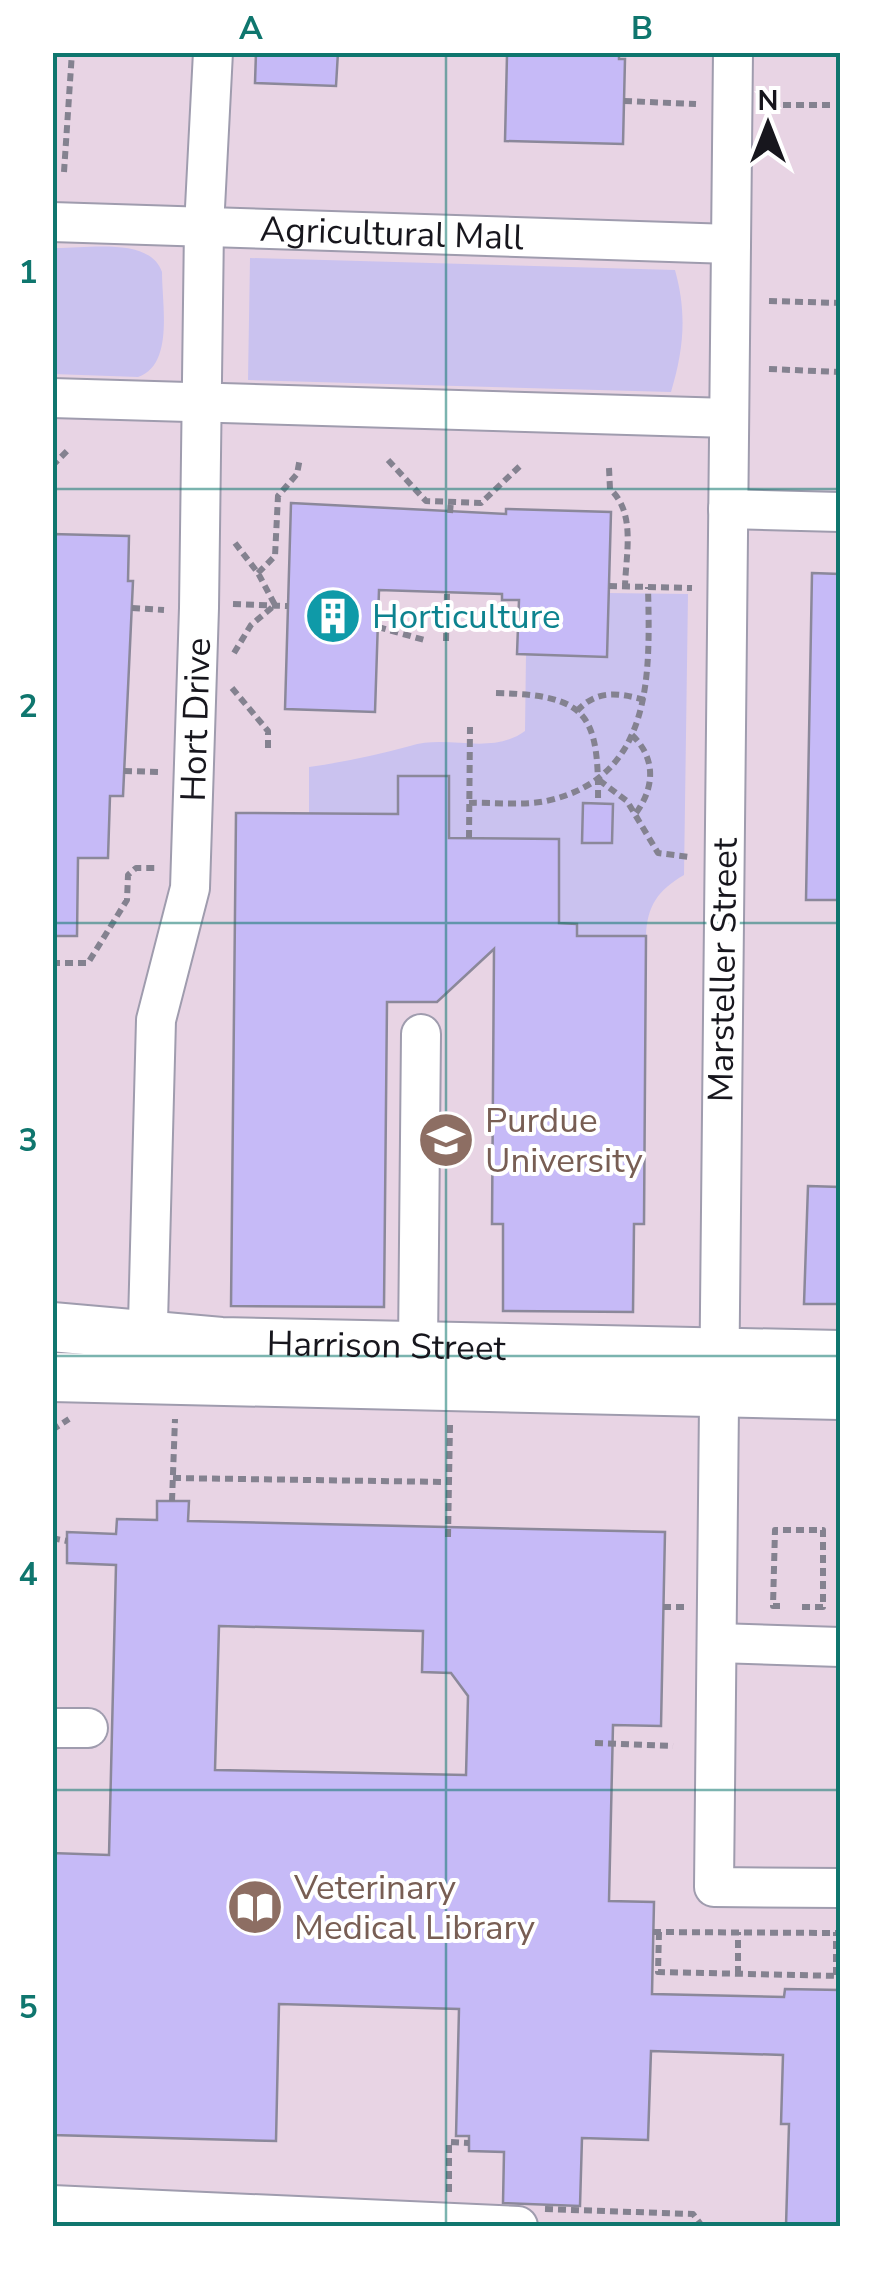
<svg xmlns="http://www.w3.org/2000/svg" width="893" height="2279" viewBox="0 0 893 2279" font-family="'Nunito Sans',sans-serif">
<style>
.education{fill:#e8d4e4}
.green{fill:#cac2ef}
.building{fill:#c6baf7;stroke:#8b889a;stroke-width:2.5;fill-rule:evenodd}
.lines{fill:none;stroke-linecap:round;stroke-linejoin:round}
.minor-casing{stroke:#9f9cae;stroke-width:42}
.major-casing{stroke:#9f9cae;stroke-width:52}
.path{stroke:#848290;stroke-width:6;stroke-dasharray:8 5;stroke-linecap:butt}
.minor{stroke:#fff;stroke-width:38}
.major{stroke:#fff;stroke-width:48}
.grid{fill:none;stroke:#0f766e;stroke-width:2.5;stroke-opacity:0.55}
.labels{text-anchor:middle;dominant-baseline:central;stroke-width:8;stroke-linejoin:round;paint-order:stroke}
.street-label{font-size:35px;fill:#17161d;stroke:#fff}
.culture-label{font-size:35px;fill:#0d838f;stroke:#fff;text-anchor:start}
.education-label{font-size:35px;fill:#785e54;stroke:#fff;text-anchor:start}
.neatline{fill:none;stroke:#0f766e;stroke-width:4}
.grid-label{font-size:32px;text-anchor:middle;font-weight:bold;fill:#0f766e}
</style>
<rect width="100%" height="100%" fill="#e5e2f6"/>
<path class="education" d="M53 53H840V2226H53Z"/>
<path class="green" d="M53 248C85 249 150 236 162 272 162 305 174 365 138 377L53 374Z
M250 258 675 270C687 313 684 349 671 392L248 380Z
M608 593 688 594 684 875C658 890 647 906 646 936H577V923H476L559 908V839L438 838 449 834V776H398V814L309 813V767C344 762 377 755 410 746 448 734 491 756 525 731L526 654 606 657Z"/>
<path class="building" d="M256 52H338L336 86 255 83Z
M517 52H619V59H625L623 144 505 141 507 55Z
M291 503 506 514V509L611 512 607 657 517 654 519 600H502V594L379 590 375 712 285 709Z
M52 534 129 536 128 581H133L123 796H110L108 858H78L77 936H52Z
M812 573 840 574V900H806Z
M398 776H449V838L559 839V923L577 924V936H646L644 1224H634L633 1312 503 1311V1224H492L494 949 437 1002H387L384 1307 231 1306 236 813 398 814Z
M583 803 613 804 612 843H582Z
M808 1186 840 1187V1304H804Z
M157 1501H189L188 1521 665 1532 661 1726 613 1725 609 1901 654 1902 652 1994 784 1997 785 1989 840 1990V2226H786L789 2124H781L783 2055 651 2051 648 2140 582 2138 580 2206 503 2203 504 2152 469 2151V2136H456L459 2009 279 2004 276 2141 52 2135V1853L109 1855 116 1565 67 1563V1532L116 1534 117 1519 157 1520ZM219 1626 423 1631 422 1672 451 1673 468 1696 466 1775 215 1770Z"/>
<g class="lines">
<g class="minor-casing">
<g id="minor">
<path d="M733 52 714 1887 840 1888"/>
<path id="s1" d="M52 222 731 244"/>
<path d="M52 398 729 418"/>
<path d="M728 509 840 512"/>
<path d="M418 1347 421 1034"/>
<path id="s2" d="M147 1360 156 1020 190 888 199 608 204 227 213 52"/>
<path d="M717 1643 840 1647"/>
<path d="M52 1728H88"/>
<path d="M52 2205 518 2226"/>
</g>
</g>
<g class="major-casing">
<g id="major">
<path id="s3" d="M52 1327 221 1342 840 1355"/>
<path d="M52 1377 840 1395"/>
</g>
</g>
<path class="path" d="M624 101 696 104
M770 105H831
M64 172 72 52
M769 301 840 303
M769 369 840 372
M388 460 426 501 481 503 521 465
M52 466 68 450
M609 468 610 489C636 513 626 553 625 586
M450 513 451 501
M258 573 275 556 278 496 297 474 300 458
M609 586 692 588
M233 604 288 606
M132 608 164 610
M378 627 428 641
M446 641 447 592
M234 653 251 625 275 605 258 573 235 543
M232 688 268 731V749
M496 693C588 695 599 714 598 803
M577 711C597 689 619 693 645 700
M632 735C656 758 655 787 636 813
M124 771 160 772
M599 780 627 801 658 853 690 857
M469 803C493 802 522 806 546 801 654 778 650 673 648 587
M469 838 470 727
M52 963H88L127 900 128 875 136 868H159
M52 1430 69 1419
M173 1478 449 1482
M172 1501 175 1419
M448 1537 450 1425
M52 1538 67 1541
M780 1606H773L775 1530H823V1607H800
M663 1607H685
M595 1743 673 1746
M653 1932 840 1933
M659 1932 658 1972 840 1976
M738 1974V1932
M836 1975V1932
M449 2192V2142L469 2143
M545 2209 693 2214 702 2226"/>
<use href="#minor" class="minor"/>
<use href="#major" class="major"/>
</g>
<path class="grid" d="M446 52V2226M52 489H840M52 923H840M52 1356H840M52 1790H840"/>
<defs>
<g id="building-disc" transform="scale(2.875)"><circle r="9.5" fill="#0f9aa8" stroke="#fff"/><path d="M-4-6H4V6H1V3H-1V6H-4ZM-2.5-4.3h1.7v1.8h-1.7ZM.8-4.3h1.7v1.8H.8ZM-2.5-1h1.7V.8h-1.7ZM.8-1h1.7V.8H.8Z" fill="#fff"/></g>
<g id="university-disc" transform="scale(2.875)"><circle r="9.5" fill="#8d6e63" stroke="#fff"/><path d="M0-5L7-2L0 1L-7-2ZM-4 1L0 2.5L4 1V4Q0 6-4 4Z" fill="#fff"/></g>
<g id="library-disc" transform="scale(2.875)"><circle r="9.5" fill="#8d6e63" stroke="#fff"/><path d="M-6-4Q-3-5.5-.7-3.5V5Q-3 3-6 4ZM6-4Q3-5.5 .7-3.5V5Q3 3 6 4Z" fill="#fff"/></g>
</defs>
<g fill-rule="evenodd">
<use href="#building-disc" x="333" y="616"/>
<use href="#university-disc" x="446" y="1140"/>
<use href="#library-disc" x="255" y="1907"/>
</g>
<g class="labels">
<g class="street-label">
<text stroke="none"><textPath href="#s1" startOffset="340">Agricultural Mall</textPath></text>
<text stroke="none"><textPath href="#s2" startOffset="645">Hort Drive</textPath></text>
<text transform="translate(723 970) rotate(-89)">Marsteller Street</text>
<text stroke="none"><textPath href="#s3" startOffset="335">Harrison Street</textPath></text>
</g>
<g class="culture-label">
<text x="372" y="616">Horticulture</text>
</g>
<g class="education-label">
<text x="485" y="1120">Purdue<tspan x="485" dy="40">University</tspan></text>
<text x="294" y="1887">Veterinary<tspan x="294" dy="40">Medical Library</tspan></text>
</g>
</g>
<rect width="893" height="2279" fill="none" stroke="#ffffff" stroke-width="110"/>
<g transform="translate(768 125)" stroke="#ffffff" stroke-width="8" paint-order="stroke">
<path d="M0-8L18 38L0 25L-18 38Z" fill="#17161d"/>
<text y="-15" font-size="28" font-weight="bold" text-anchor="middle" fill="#17161d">N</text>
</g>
<rect x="55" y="55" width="783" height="2169" class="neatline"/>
<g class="grid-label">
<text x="251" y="39">A</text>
<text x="642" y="39">B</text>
<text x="28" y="283">1</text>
<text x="28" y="717">2</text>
<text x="28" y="1151">3</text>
<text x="28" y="1585">4</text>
<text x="28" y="2018">5</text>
</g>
</svg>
